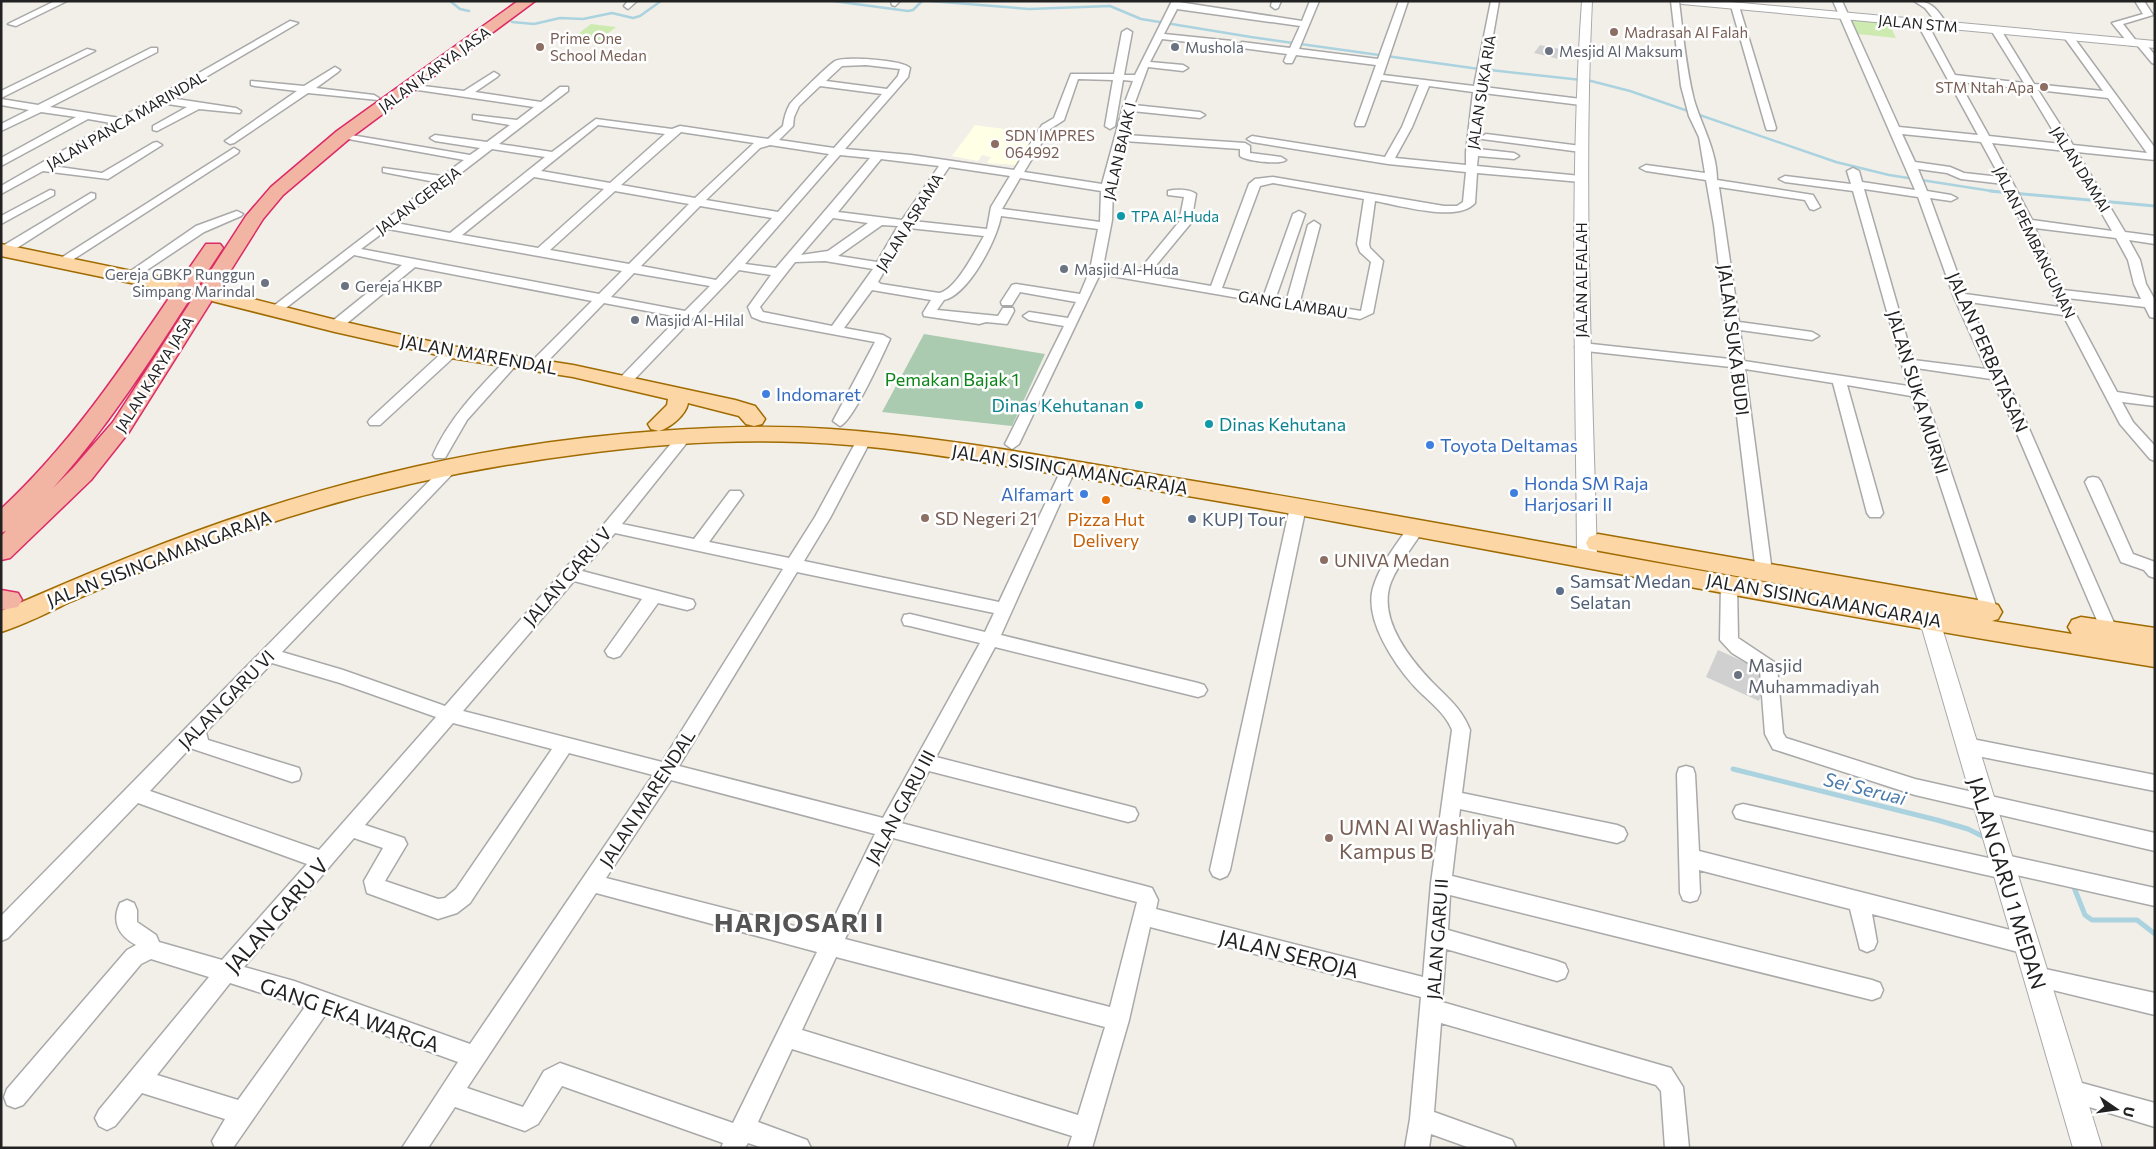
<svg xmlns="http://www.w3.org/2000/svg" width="2156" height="1149" viewBox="0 0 2156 1149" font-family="Commissioner,sans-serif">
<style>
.education{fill:#ffffe5}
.religious{fill:#d0d0d0}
.grass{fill:#cdebb0}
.cemetery{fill:#aacbaf}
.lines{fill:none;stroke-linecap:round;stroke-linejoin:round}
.stream-far2{stroke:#aad3df;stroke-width:2.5}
.stream-far1{stroke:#aad3df;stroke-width:3}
.stream{stroke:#aad3df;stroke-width:5}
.minor-casing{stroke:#a9a9a9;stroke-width:3}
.tertiary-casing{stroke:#a9a9a9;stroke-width:2}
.primary-casing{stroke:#a06b00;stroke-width:3}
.trunk-casing{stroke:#dc2a67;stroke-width:3}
.minor{fill:#fff;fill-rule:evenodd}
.tertiary{fill:#fff;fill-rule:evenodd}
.primary{fill:#fcd6a4;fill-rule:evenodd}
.trunk{fill:#f2b4a3;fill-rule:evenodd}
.education-dot{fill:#8d6e63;stroke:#fff;stroke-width:2}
.worship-dot{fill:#6b7280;stroke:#fff;stroke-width:2}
.culture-dot{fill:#0f9aa8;stroke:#fff;stroke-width:2}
.shop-dot{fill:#3f7fe0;stroke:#fff;stroke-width:2}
.food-dot{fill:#e8710a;stroke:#fff;stroke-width:2}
.service-dot{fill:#5c6f8a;stroke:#fff;stroke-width:2}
.labels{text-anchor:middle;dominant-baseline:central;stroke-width:5;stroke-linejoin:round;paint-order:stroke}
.far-street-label{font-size:15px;fill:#222;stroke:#fff}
.far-education-label{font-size:15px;fill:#785e54;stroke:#fff;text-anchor:start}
.far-worship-label{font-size:15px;fill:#5b616d;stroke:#fff;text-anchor:start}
.far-culture-label{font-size:15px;fill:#0d838f;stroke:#fff;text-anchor:start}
.street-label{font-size:18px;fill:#222;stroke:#fff}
.park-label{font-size:18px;fill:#0c8416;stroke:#fff}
.shop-label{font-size:18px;fill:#366cbe;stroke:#fff;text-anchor:start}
.culture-label{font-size:18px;fill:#0d838f;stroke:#fff;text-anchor:end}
.education-label{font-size:18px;fill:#785e54;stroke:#fff;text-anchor:start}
.food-label{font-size:18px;fill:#c56008;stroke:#fff}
.service-label{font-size:18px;fill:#4e5e75;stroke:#fff;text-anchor:start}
.worship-label{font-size:18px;fill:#5b616d;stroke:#fff;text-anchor:start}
.water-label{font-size:19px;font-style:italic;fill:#4a7aab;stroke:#fff}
.near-education-label{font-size:21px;fill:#785e54;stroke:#fff;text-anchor:start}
.near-street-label{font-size:21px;fill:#222;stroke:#fff}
.near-district-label{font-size:26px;font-weight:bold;letter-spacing:1px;fill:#555;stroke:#fff}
</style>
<rect width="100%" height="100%" fill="#f2efe9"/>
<path class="education" d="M975 125 989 127 1036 133 1016 165 987 163 991 157 982 155 978 161 952 156Z"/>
<path class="religious" d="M1540 45 1565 50 1559 59 1534 53Z
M1718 650 1769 673 1759 701 1706 677Z"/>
<path class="grass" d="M1850 18 1888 21 1896 38 1858 34Z
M591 24 616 27 596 43 570 40Z"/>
<path class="cemetery" d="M924 334 1045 354 1012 426 882 412Z"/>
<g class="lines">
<path class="stream-far2" d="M450 1 460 9 469 11
M833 1 908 11 913 10 922 1
M930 1 1029 9 1110 6 1141 19 1251 37 1472 68 1591 81 1630 91 1836 162 1889 175 1998 192
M512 22 534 24 560 18 583 19 612 13 633 18 640 16 661 1"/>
<path class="stream-far1" d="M1990 191 2155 206"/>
<path class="stream" d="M1733 769 1937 820 1968 829 1986 838
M2073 885 2085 915 2092 920H2137L2155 934"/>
<g class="minor-casing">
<path id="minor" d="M55 1H67L16 26 8 24Z
M628 1H637L628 9 624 6Z
M891 1H900L895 6 892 5Z
M1172 1 1302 21 1310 1H1319L1299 49 1378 59 1399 1H1408L1383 75 1474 86 1491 1H1499L1484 87 1581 99 1586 102 1581 105 1483 93 1478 149 1514 153 1519 156 1514 159 1478 156 1477 166 1581 176 1587 179 1581 182 1477 173 1475 203C1458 223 1398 205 1375 201L1369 244 1370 248 1383 261 1373 313 1360 319 1100 274 1019 444 1012 449 1005 444 1064 326 1029 320 1023 316 1029 312 1068 318 1076 302 1020 292 1012 305H1002L1001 302 1012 285 1016 284 1080 294 1090 270 1098 229 1001 216C997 240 968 295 944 300L937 310 998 316 1003 308H1013L1014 311 1007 324 986 322 979 324 924 316 923 313 931 300 872 290 844 328 883 335 890 339C883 354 853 422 840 426L833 421 875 342 762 321 752 317 748 307 771 275 739 270 628 386 623 387 616 383 618 380 679 317 604 303 541 368 536 369 529 365 531 362 592 301 415 267 340 329H330L328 326 330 323 402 265 354 255 278 314 273 315 267 311 435 182 383 172V168L442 176 464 160 343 138 338 135 339 133 470 155 480 148 435 141 430 138 435 135 487 142 510 125 473 119V115L517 120 534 107 411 89 406 86 407 84 464 91 494 72 499 75 497 77 475 92 541 102 560 87H568V91L499 144 552 152 596 119 672 129 680 126 768 139 783 126C784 118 786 111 790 104 797 96 826 67 835 61 845 56 903 60 910 68L908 77 845 149 911 155 1014 170 1042 125 1054 118 1071 74H1114L1122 32 1127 29 1132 32 1124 75H1135ZM1177 9 1300 26 1290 48 1242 42 1237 45 1242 48 1287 54 1284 61 1286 63H1292L1296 55 1376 65 1355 124 1356 126H1364L1365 124 1381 80 1419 85 1402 127 1385 157 1252 136 1247 139 1252 142 1388 164 1466 172 1463 202 1457 206H1444L1273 177 1255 179 1249 184 1211 286 1148 275 1191 223 1196 194C1190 189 1176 189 1168 191V195L1184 197 1179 222 1137 273 1103 267 1112 220 1113 188 1124 141 1240 149V156C1245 161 1281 165 1286 160L1281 157 1250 153V146L1245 143 1126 135 1132 111 1200 118 1205 115 1200 112 1134 105 1148 67 1183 71 1188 68 1183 65 1150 62 1162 39 1232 47 1237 44 1232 41 1164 34ZM866 65 900 69 898 76 887 89 826 81 842 66ZM1078 79 1113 80 1105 126 1110 129 1115 126 1123 80 1133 81 1123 107 1102 184 1024 172 1050 129 1064 120ZM820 86 882 94 834 148 779 140 793 126 794 117 799 106ZM1429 86 1473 92 1466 152V165L1395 158 1412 127ZM598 125 665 134 610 183 541 171ZM681 132 754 143 695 198 621 185ZM770 145 829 154 778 212 706 200 760 148ZM492 149 545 157 450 233 396 223ZM840 155 870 158 776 268 745 264ZM881 159 939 166 902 220 838 212ZM949 167 1010 176 991 207 987 229 913 221ZM534 177 604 189 538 248 462 235ZM1020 178 1101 191 1100 222 1002 209ZM1273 183 1364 199 1357 244 1360 252 1371 262 1361 311 1300 301 1320 225 1314 221 1308 225 1287 299 1276 297 1305 214 1299 211 1293 214 1264 295 1222 288 1260 186ZM615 191 689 204 629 264 550 250ZM700 206 772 218 716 280 641 266ZM833 218 868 223 828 251 801 255ZM882 225 898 226 877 262 838 256ZM909 228 984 236C975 251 956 290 939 293L881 284 878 282ZM388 229 622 271 599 294 361 249ZM825 261 873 269 832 326 763 312 760 307 795 262ZM634 273 710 286 685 311 611 297Z
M1272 1H1281L1278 8 1275 9 1271 6Z
M1671 1H1679C1683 34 1686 68 1694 100 1702 127 1717 151 1717 180L1813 195 1820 207 1814 210 1810 209 1805 200 1719 187 1739 322 1812 332 1819 336 1812 340 1740 330 1744 361 1908 386 1853 191 1785 182 1779 179 1785 176 1851 184 1847 171 1853 168 1859 171 1862 182 1915 190 1833 1H1842L1899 127 1978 135 1917 23 1922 20 1927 23 1955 75 2024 83 1991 30 1996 27 2001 30 2034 84 2103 91 2064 37 2072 35 2155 148V160L2077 152 2125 232 2155 236V244L2129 240 2140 260 2146 284 2155 300V318L2150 317 2145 307 2067 298 2117 392 2155 398V406L2122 402 2133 422 2155 446V461L2150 459 2120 424 2063 315 1969 302 1988 346 2020 408 2118 632 2116 637 2110 638 2104 637 2102 632 2006 408 1991 379 1916 368 1998 612 1996 616 1990 618 1984 616 1982 612 1911 396 1847 385 1883 513 1880 517H1870L1867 513 1833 383 1745 369 1772 572 1770 576H1758L1756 572 1731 367 1577 350 1575 347 1577 344 1582 343 1730 359 1714 225 1706 180 1646 171 1640 168 1646 165 1705 173 1699 137 1689 116 1681 86ZM1959 82 2028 89 2061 144 1989 136ZM2038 90 2108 98 2147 153 2073 145ZM1902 134 1981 142 2000 177 1964 173 1950 167 1915 162ZM1992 143 2066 151 2112 231 2032 220ZM1918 169 1947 173 1961 179 2004 184 2059 307 1965 294 1930 198 1951 201 1957 198 1951 195 1927 191ZM1864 189 1918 197 1954 297 1986 369 1913 360ZM2035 228 2116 238 2128 260 2134 284 2141 299 2063 290Z
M1914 1C1933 1 1937 10 1948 25L1946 27H1940L1925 8Z
M2135 1H2144L2153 15 2123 24 2137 42H2144L2155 55V64L2152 63 2137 45H2130L2112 23 2143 14Z
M1735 3 1739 6 1776 128 1775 130H1767L1766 128 1731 6Z
M290 21 298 23 170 98 236 108 241 111 240 113 199 109 157 131 153 130V126L187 107 161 103 52 166 102 173 153 143 157 142 162 145 108 179 43 171 1 194V186L111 123 88 119 1 166V158L76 117 41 112 1 131V124L29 110 1 105V99L38 105 151 48H157V52L50 107 120 118Z
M87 49 95 51 1 98V91Z
M335 67 340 70 338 72 316 88 374 95 379 98 378 100 308 93 234 143 230 144 225 141 297 91 255 86 251 85V81L304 86Z
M1486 134 1581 146 1586 149 1581 152 1482 139 1481 137Z
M234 148 239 151 238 153 63 266 59 267 53 263Z
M50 190 54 191V195L1 224V216Z
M91 193 95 194V198L9 253H1V247Z
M237 211 243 214 241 216 204 232 132 280 128 281 122 277 196 226Z
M451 348 456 349 458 352 456 355 380 425H370L368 422 370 419 446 349Z
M512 358 519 362 467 420 445 458H435L433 455C450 417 478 389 507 359Z
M684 432 689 434 691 437 689 440 622 524 694 539 730 491H740L743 495 709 542 789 558 815 517 858 438 865 433 872 438 830 518 804 561 999 602 1062 468 1069 463 1074 464 1076 468 1001 635 1198 683 1204 685 1207 690 1204 695 1198 697 995 647 936 757 1128 806 1135 808 1138 814 1135 820 1128 822 929 771 901 823 1145 886 1152 888 1158 900 1156 909 1423 977 1431 883 1452 730C1445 712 1428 701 1415 687 1395 665 1364 620 1373 588 1380 564 1397 544 1411 523H1423L1425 527C1414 546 1399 562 1391 582 1377 618 1409 658 1433 683 1448 698 1462 709 1470 730L1462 793 1617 825 1624 828 1627 834 1624 840 1617 843 1460 809 1452 876 1872 980 1880 983 1883 990 1880 997 1872 1000 1450 895 1448 930 1557 961 1565 964 1568 971 1565 978 1557 981 1446 949 1442 1002 1671 1068 1683 1087 1689 1148H1665L1661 1091 1656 1085 1441 1023 1434 1112 1512 1140 1516 1148H1470L1431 1134 1429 1148H1405L1410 1119 1421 997 1150 927 1129 1020 1092 1148H1068L1072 1136 792 1049 758 1122 807 1140 811 1148H763L748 1143 745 1148H721L723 1143 562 1086 538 1124 525 1131 455 1107 428 1148H402L458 1062 326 1014 233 1148H215L212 1141 225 1119 142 1093 115 1126 107 1130 99 1126 95 1118 99 1110 209 977 151 959 141 964 23 1105 15 1108 7 1105 4 1097 7 1089 127 950 136 945C119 936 111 922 120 903L127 900 134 903 137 910V922L156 935 159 942 222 960 307 864 138 803 8 938 1 941V916L446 464 451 463 458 468 282 652 343 670 445 706 605 523 679 434ZM615 533 783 569 662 762 463 711 574 581 642 599 605 651 608 656 614 658 620 656 658 603 687 610 693 608 695 604 693 600 582 571ZM797 572 994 613 985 632 910 614 904 615 902 620 904 625 910 626 980 643 883 818 679 766ZM272 663 340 683 436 717 319 850 150 791 190 748 292 782 299 780 301 774 299 768 208 740 206 732ZM453 723 552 749 456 889 445 898 438 899 385 881 407 844 404 838 365 825ZM569 753 653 775 470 1044 294 981 244 967 354 838 383 848 364 881 367 893 438 919 457 913 470 903ZM671 780 875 834 826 934 606 878ZM893 838 1137 902 1110 1007 845 939ZM596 893 817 952 733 1123 560 1063 544 1071 523 1107 467 1088ZM836 957 1105 1027 1078 1115 802 1030ZM230 983 305 1007 238 1100 157 1075Z
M2093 477 2098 478 2101 482 2133 554 2155 562V578L2149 576 2144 570 2121 562 2085 482 2088 478Z
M1298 502 1303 503 1306 507 1230 870 1227 876 1220 879 1213 876 1210 870 1290 507 1293 503Z
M1729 578 1735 580 1737 584 1738 638 1774 662 1777 667 1783 733 1786 738 1915 779 2155 833V851L1915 795 1773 749 1765 734 1760 670 1732 653 1720 640 1721 584 1723 580Z
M1967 738 2155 775V791L1967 754 1960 751 1958 746 1960 741Z
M1686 766 1693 768 1695 774 1699 851 2026 934 2033 937 2037 944 2033 951 2026 954 1872 914 1877 942 1874 949 1867 952 1860 949 1850 909 1699 870 1700 893 1697 900 1690 902 1683 900 1680 893 1677 774 1679 768Z
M1743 804 1993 859 2001 854 2155 888V906L2012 874 2004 879 1743 820 1736 818 1733 812 1736 806Z
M2036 967 2155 993V1015L2028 984 2025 977 2028 970Z
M2071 1080 2155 1103V1127L2063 1099 2060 1091 2063 1083Z"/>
</g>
<g class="tertiary-casing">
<path id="tertiary" d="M1582 1H1592C1583 187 1592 373 1597 558L1594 563 1587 565 1580 563 1577 558C1576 372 1569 186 1582 1Z
M1677 1H1720L2155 41V48L1682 4Z
M1929 610 1936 612 1939 618 2102 1148H2073L1919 618 1922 612Z"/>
</g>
<g class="primary-casing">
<path id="primary" d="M1 244 185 282 336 320 451 346 573 365 735 400 755 406 765 419 762 424 754 426 746 424 739 416 688 403C686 415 670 428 659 431 716 427 773 425 830 429 948 437 1065 460 1181 479 1408 516 1635 560 1862 599L1589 549 1586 543 1589 537 1598 534 1989 602 1998 605 2002 612 1998 619 1992 621 2072 634 2068 627 2072 620 2081 617 2155 628V667C1881 624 1610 572 1337 522 1239 504 1141 488 1043 472 963 459 883 445 801 442 728 439 654 444 581 454 453 470 326 500 205 546 161 563 116 582 72 601 49 612 26 624 1 632V611C86 574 171 538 258 510 387 468 524 440 659 431L651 429 648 424 667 405 668 399 573 377 451 358 335 332 184 294 1 256Z"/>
</g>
<g class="trunk-casing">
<path id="trunk" d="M518 1H535L349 139 283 195 263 219 129 432 91 480 10 558 1 560V536L6 531 1 533V509C84 432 142 336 206 244H220L223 248C169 330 119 415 53 488L73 468 113 422 246 216 271 187 337 131Z
M1 590 18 593 22 600 18 607 1 610Z"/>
</g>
<use href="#minor" class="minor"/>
<use href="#tertiary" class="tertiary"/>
<use href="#primary" class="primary"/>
<use href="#trunk" class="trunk"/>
</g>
<g class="education-dot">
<circle cx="1614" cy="32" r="5"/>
<circle cx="540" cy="47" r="5"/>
<circle cx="2044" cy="87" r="5"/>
<circle cx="995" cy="144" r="5"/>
<circle cx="925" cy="518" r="5"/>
<circle cx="1324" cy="560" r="5"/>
<circle cx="1329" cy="838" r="5"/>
</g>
<g class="worship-dot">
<circle cx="1175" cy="47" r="5"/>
<circle cx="1549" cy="51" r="5"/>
<circle cx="1064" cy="269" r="5"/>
<circle cx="265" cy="283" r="5"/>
<circle cx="345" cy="286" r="5"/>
<circle cx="635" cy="320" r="5"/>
<circle cx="1738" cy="675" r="5"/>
</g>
<g class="culture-dot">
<circle cx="1121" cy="216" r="5"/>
<circle cx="1139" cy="405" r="5"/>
<circle cx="1209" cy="424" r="5"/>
</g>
<g class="shop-dot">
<circle cx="766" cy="394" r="5"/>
<circle cx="1430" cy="445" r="5"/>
<circle cx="1514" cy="493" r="5"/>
<circle cx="1084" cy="494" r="5"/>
</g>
<circle class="food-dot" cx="1106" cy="500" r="5"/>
<g class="service-dot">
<circle cx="1192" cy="519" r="5"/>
<circle cx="1560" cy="591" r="5"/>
</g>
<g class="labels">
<g class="far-street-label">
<text transform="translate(1918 23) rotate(5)">JALAN STM</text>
<text transform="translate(434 69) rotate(-36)">JALAN KARYA JASA</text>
<text transform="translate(1481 92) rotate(-81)">JALAN SUKA RIA</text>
<text transform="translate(126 120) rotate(-30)">JALAN PANCA MARINDAL</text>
<text transform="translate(1119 151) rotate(-77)">JALAN BAJAK I</text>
<text transform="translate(2081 169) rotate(58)">JALAN DAMAI</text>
<text transform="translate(418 200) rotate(-37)">JALAN GEREJA</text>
<text transform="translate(909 222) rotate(-58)">JALAN ASRAMA</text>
<text transform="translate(2035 242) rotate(64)">JALAN PEMBANGUNAN</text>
<text transform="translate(1581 280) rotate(-90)">JALAN ALFALAH</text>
<text transform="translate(1293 304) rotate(9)">GANG LAMBAU</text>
<text transform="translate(154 374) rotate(-58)">JALAN KARYA JASA</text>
</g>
<g class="far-education-label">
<text x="1624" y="32">Madrasah Al Falah</text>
<text x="550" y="38">Prime One<tspan x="550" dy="17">School Medan</tspan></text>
<text x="2034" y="87" text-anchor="end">STM Ntah Apa</text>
<text x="1005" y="135">SDN IMPRES<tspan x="1005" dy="17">064992</tspan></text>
</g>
<g class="far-worship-label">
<text x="1185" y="47">Mushola</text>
<text x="1559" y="51">Mesjid Al Maksum</text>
<text x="1074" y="269">Masjid Al-Huda</text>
<text x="255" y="274" text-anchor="end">Gereja GBKP Runggun<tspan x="255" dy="17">Simpang Marindal</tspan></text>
<text x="355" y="286">Gereja HKBP</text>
<text x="645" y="320">Masjid Al-Hilal</text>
</g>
<g class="far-culture-label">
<text x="1131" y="216">TPA Al-Huda</text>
</g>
<g class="street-label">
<text transform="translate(1734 340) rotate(83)">JALAN SUKA BUDI</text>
<text transform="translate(1988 352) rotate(66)">JALAN PERBATASAN</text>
<text transform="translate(479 354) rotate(10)">JALAN MARENDAL</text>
<text transform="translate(1918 392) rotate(73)">JALAN SUKA MURNI</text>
<text transform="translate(1070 469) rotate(9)">JALAN SISINGAMANGARAJA</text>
<text transform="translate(159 558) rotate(-21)">JALAN SISINGAMANGARAJA</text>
<text transform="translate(567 576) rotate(-49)">JALAN GARU V</text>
<text transform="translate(1824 600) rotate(10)">JALAN SISINGAMANGARAJA</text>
<text transform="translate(226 699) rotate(-46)">JALAN GARU VI</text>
<text transform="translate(647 798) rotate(-57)">JALAN MARENDAL</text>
<text transform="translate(900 807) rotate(-62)">JALAN GARU III</text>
<text transform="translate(1437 939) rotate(-86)">JALAN GARU II</text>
</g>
<g class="park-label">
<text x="952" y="379">Pemakan Bajak 1</text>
</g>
<g class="shop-label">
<text x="776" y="394">Indomaret</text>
<text x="1440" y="445">Toyota Deltamas</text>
<text x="1524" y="483">Honda SM Raja<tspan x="1524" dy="21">Harjosari II</tspan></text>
<text x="1074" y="494" text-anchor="end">Alfamart</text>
</g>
<g class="culture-label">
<text x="1129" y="405">Dinas Kehutanan</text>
<text x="1219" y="424" text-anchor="start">Dinas Kehutana</text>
</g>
<g class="education-label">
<text x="935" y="518">SD Negeri 21</text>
<text x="1334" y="560">UNIVA Medan</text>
</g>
<g class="food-label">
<text x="1106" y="519">Pizza Hut<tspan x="1106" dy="21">Delivery</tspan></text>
</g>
<g class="service-label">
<text x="1202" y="519">KUPJ Tour</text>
<text x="1570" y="581">Samsat Medan<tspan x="1570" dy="21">Selatan</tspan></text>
</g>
<g class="worship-label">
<text x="1748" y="665">Masjid<tspan x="1748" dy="21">Muhammadiyah</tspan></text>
</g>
<g class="water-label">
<text transform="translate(1865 788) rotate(14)">Sei Seruai</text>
</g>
<g class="near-education-label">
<text x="1339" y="826">UMN Al Washliyah<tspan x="1339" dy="24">Kampus B</tspan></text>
</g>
<g class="near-street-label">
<text transform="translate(2008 883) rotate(73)">JALAN GARU 1 MEDAN</text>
<text transform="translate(276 915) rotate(-49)">JALAN GARU V</text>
<text transform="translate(1289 953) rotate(14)">JALAN SEROJA</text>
<text transform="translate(350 1014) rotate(19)">GANG EKA WARGA</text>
</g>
<g class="near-district-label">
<text x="799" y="921">HARJOSARI I</text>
</g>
</g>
<rect width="2156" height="1149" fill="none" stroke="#222222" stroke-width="5"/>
<g transform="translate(2116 1109) rotate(103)" stroke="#ffffff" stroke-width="4" paint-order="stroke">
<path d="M0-4L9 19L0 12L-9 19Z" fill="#222222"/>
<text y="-8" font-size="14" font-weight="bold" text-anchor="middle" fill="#222222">U</text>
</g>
</svg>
